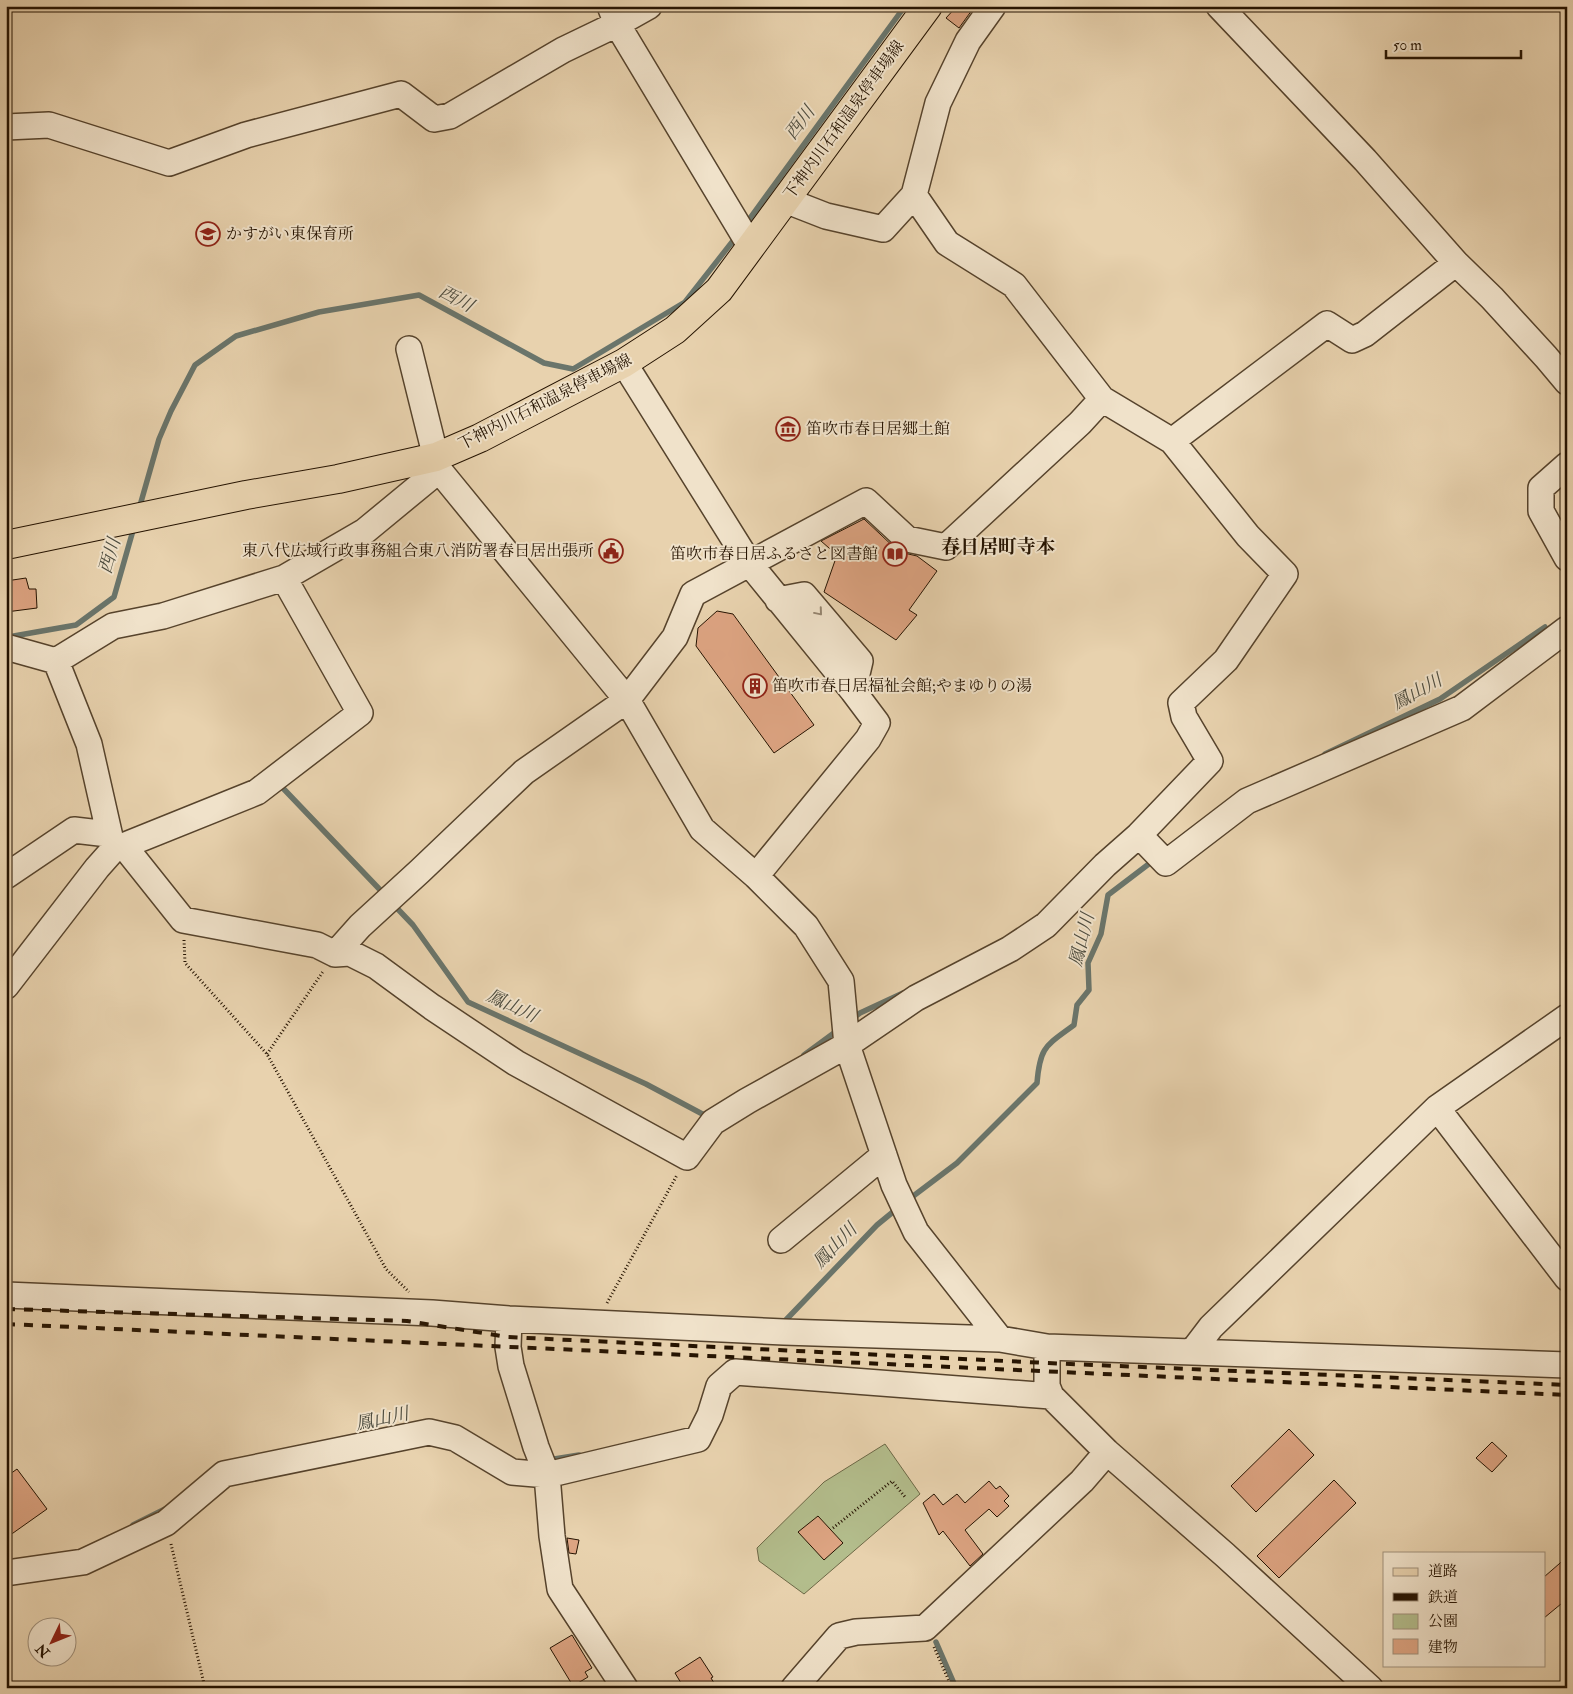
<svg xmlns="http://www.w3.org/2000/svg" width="1573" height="1694" viewBox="0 0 1573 1694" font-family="'IM FELL Double Pica','Noto Serif JP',serif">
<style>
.green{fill:#b3bd8c;stroke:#6c6846}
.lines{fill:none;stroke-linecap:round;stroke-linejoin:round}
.stream{stroke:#6a756b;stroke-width:5.5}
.building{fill:#dda482;stroke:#251301}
.minor-casing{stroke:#56432c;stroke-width:28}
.major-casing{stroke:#251301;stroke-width:30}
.path{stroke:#251301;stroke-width:3;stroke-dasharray:1 2.5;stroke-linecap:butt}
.minor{stroke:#f0e2ca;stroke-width:25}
.major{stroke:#e8d2ae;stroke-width:28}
.rail{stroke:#251301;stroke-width:4;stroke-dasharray:9 9;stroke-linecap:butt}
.oneway{stroke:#958570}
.labels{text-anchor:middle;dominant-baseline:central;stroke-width:4;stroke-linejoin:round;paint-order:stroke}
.street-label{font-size:16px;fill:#251301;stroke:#f0e2ca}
.poi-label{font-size:16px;fill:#251301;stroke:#f0e2ca;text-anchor:start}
.water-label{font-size:18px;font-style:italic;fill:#4d4c3f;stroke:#f0e2ca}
.quarter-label{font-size:19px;font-weight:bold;fill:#251301;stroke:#f0e2ca}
</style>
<rect width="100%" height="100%" fill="#e8d2ae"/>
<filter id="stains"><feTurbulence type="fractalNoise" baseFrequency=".004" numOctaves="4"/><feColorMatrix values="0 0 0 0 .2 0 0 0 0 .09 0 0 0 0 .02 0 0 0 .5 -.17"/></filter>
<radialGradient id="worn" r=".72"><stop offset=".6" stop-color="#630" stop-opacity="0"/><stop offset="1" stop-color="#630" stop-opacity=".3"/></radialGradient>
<path class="green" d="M885 1444 920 1494 804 1594 759 1561 757 1548 824 1482Z"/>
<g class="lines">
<path class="stream" d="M745 225 905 6
M139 509 159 439 171 411 195 365 236 336 319 312 419 295 544 363 573 369 685 302 736 237
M8 637 76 625 114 597 134 527
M1325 754 1440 699 1545 627
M279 784 385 895
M393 904 413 925 468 1002 646 1084 708 1117
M852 1019 860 1013 903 993
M804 1055 838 1030
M908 1200 957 1163 1037 1083C1040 1046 1046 1046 1074 1025L1077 1005 1089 990 1088 963 1101 934 1108 895 1154 860
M782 1324 877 1225 899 1207
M548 1460 579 1455
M133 1525 167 1508
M936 1642 956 1688
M938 1688 944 1686"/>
</g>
<path class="building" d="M957 6H967L972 10 959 28 946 18Z
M864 519 897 550 904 553 917 556 937 571 909 610 917 615 896 640 824 592 837 555 821 541Z
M26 578 29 589H36L37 608 6 612V581Z
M717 611 733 614 814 725 774 753 696 646 698 628Z
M1289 1429 1314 1455 1256 1512 1231 1486Z
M1492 1442 1507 1456 1492 1472 1476 1458Z
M17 1469 47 1509 6 1538V1477Z
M1334 1480 1356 1503 1279 1578 1257 1556Z
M989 1481 996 1489 1000 1486 1009 1496 1004 1501 1009 1506 997 1517 989 1509 965 1530 983 1554 970 1566 943 1531 939 1535 923 1503 934 1494 943 1505 957 1494 965 1503Z
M818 1516 843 1543 824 1560 798 1532Z
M567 1538 579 1540 576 1554 569 1553Z
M1567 1557V1599L1544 1618V1577Z
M572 1635 592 1668 585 1672 588 1677 573 1686 550 1648Z
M700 1657 713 1677 711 1678 717 1688H684L675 1673Z"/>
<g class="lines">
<g class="minor-casing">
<path id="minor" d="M610 6 617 24 751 247
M1219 6 1365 160 1456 263 1492 298 1546 357 1567 382
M6 127 49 125 169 163 246 135 401 94 434 119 450 116 563 50 617 24 649 6
M785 200 826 216 883 229 914 195
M409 349 439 470 627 700 675 637 693 594 866 501 907 539 946 547 1080 423 1102 399
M624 363 749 563 853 691 877 723 868 739 756 876
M1172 441 1327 324 1352 340 1365 334 1456 263
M1567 465 1541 488V511L1567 558
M778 600 804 595 860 661 853 691
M6 647 56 661 113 626 163 616 284 578 365 531 439 470
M56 661 89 744 113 850
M1139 835 1166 863 1247 801 1462 708 1567 629
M124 846 183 920 317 945 335 954 350 953 376 966 432 1007 516 1063 687 1157 713 1122 747 1101 847 1045 916 998 1010 949 1046 925 1105 865 1139 835 1210 761 1184 717 1181 703 1226 660 1285 574 1248 536 1172 441 1102 399 1014 285 947 243 914 195 938 103 968 41 993 6
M6 876 74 830 108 834
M335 954 360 926 420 871 524 772 627 700 702 829 756 876 806 926 841 981 847 1045 894 1185 916 1232 1000 1339 1047 1347 1567 1365
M6 986 97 868 113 850 257 792 360 713 284 578
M1437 1108 1567 1278
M781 1240 884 1155
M6 1295 432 1313 509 1319 784 1332 1000 1339
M509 1319 508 1347 511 1366 536 1447 547 1475 552 1536 560 1589 625 1688
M1047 1347V1386L1051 1396 1107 1452 1225 1555 1370 1688
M1192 1352 1211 1327 1437 1108 1567 1017
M6 1573 83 1562 166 1523 224 1474 429 1432 455 1438 512 1472 547 1475 698 1439 710 1415 719 1386 735 1372 1051 1396
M794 1688 839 1636 856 1632 925 1628 1082 1481 1107 1452"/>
</g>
<g class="major-casing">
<path id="major" d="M6 545 246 495 338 479 436 457 480 438 624 363 675 330 719 290 928 6"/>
</g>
<path class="path" d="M184 940 185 963 267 1054 386 1269 409 1292
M267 1054 324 970
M607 1303 677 1175
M833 1528 892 1481 905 1497
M171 1544 205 1688
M934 1647 952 1688"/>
<use href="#minor" class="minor"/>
<use href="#major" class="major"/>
<path class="rail" d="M6 1309 407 1321 508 1337 1047 1363 1567 1385
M6 1324 1567 1395"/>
</g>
<defs><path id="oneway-chevron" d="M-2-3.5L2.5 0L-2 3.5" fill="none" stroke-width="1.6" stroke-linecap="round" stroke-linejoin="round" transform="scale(1.25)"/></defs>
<use class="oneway" href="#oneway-chevron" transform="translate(819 612) rotate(50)"/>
<defs>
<g id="school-ring" transform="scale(1.25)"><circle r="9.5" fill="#f0e2ca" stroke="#8f2418" stroke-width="1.5"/><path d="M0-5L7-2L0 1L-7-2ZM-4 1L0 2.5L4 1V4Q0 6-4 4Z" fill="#8f2418"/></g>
<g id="museum-ring" transform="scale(1.25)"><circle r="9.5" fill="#f0e2ca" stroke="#8f2418" stroke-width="1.5"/><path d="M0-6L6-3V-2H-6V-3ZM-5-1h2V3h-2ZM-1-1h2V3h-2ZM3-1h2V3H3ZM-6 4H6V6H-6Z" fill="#8f2418"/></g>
<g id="civic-ring" transform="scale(1.25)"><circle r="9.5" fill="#f0e2ca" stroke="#8f2418" stroke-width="1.5"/><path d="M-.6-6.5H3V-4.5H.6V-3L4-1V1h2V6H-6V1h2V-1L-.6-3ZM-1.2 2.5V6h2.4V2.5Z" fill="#8f2418"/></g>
<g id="library-ring" transform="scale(1.25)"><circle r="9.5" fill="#f0e2ca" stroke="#8f2418" stroke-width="1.5"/><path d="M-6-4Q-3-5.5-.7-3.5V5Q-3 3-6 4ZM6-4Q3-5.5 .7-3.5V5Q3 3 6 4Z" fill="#8f2418"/></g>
<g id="building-ring" transform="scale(1.25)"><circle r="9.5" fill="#f0e2ca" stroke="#8f2418" stroke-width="1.5"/><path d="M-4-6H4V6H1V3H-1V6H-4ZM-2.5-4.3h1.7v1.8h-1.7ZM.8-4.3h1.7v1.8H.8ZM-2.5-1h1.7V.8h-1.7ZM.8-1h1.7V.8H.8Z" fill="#8f2418"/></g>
</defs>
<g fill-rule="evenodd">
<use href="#school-ring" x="208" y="234"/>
<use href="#museum-ring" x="788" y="429"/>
<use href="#civic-ring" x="611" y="551"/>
<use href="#library-ring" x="895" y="554"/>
<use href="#building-ring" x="755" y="686"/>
</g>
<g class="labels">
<g class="street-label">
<text transform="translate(844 120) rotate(-54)">下神内川石和温泉停車場線</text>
<text transform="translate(545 402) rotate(-27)">下神内川石和温泉停車場線</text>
</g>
<g class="poi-label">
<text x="226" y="234">かすがい東保育所</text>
<text x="806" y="429">笛吹市春日居郷土館</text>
<text x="594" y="551" text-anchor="end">東八代広域行政事務組合東八消防署春日居出張所</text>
<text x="878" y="554" text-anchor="end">笛吹市春日居ふるさと図書館</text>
<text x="772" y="686">笛吹市春日居福祉会館;やまゆりの湯</text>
</g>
<g class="water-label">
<text transform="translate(800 123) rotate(-53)">西川</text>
<text transform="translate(456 299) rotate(28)">西川</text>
<text transform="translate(110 556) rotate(-74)">西川</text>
<text transform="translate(1417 692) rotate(-29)">鳳山川</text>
<text transform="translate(1082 940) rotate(-76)">鳳山川</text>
<text transform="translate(512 1006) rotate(25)">鳳山川</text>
<text transform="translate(835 1246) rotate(-46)">鳳山川</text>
<text transform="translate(382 1419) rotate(-12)">鳳山川</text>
</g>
<g class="quarter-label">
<text x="998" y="547">春日居町寺本</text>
</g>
</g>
<rect width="1573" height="1694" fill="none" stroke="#e8d2ae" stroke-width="25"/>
<rect x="8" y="8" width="1558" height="1679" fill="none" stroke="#251301" stroke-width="2.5"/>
<rect x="12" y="12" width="1548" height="1669" fill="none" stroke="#251301"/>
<rect x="1383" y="1552" width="162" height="115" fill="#f0e2ca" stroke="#9f8f7a"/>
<rect x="1393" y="1568" width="25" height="8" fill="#e8d2ae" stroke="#9f8f7a"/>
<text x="1428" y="1576" font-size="15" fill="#251301">道路</text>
<rect x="1393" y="1593" width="25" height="8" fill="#251301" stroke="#9f8f7a"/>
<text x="1428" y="1602" font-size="15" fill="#251301">鉄道</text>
<rect x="1393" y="1614" width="25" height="15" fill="#b3bd8c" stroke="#9f8f7a"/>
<text x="1428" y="1626" font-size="15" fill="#251301">公園</text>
<rect x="1393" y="1639" width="25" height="15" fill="#dda482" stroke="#9f8f7a"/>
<text x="1428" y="1652" font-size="15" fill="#251301">建物</text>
<g transform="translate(52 1642) rotate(227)"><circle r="24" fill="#f0e2ca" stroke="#9f8f7a"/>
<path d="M0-4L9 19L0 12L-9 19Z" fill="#8f2418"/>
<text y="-8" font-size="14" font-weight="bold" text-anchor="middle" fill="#251301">N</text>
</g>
<path d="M1386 50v8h135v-8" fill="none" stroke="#251301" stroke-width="2.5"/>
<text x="1393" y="50" font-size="15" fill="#251301" stroke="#f0e2ca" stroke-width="4" paint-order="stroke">50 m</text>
<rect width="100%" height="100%" filter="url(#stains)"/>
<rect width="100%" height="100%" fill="url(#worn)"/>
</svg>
